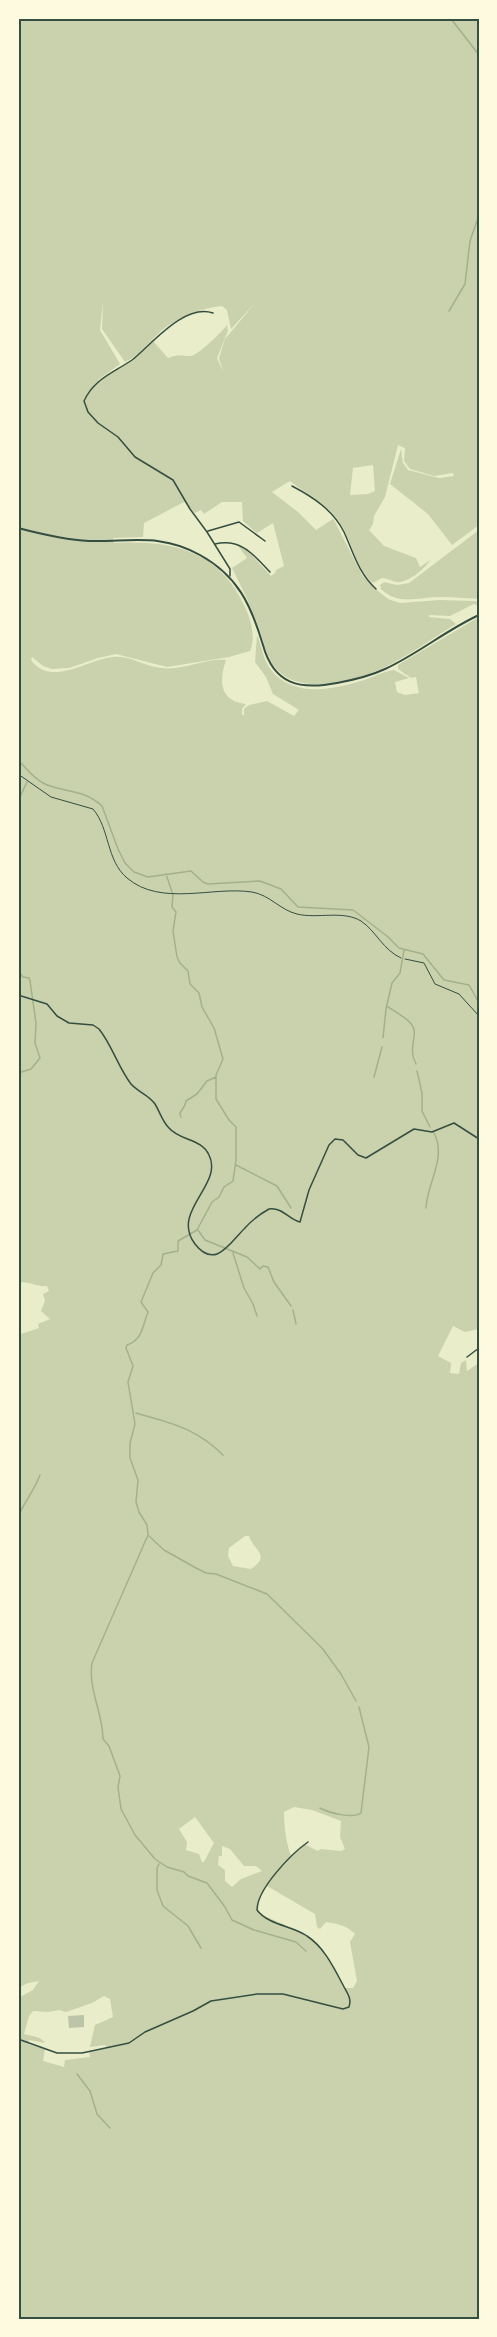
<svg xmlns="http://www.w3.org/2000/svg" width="497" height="2337" viewBox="0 0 497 2337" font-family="Jost,sans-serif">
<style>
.green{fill:#cad2ad;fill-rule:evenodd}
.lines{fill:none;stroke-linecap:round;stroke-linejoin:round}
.stream{stroke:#a3b18a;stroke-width:1.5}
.building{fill:#bcc5a7}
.path{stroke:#344e41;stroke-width:1}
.minor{stroke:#344e41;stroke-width:1.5}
.tertiary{stroke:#344e41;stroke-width:2}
.neatline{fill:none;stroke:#344e41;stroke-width:2}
</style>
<rect width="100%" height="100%" fill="#e9edc9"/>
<path class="green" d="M18 18H479V525L452 545 428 514 390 484 401 449 403 463 408 470 439 478 454 476 453 473 434 476 410 469 404 461 405 448 398 445 385 497 374 516 373 524 369 530 384 546 416 558 420 567 430 560C425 569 408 583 397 582 391 581 387 578 382 578L373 583C354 567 353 542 340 523 326 502 309 496 290 481L272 492 298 512 316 530 333 519 334 520 362 575 373 587 388 599 400 603 440 600 474 601 479 602V606L474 604 450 616 429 615V617L450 619 456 624C431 639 407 657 381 669 351 682 297 697 274 666 265 654 263 636 257 623 250 604 241 586 232 568L247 558 238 546 246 549 271 576 275 573 276 570 284 566 273 523 257 533 243 521 242 502H222L204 514 201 510 195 513 184 502 144 523 143 537 113 538 114 543C172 540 219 550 245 607 251 620 256 638 250 651L229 657 167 667 116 654 98 658 69 668 52 669 43 666 32 657 31 660C51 688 88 659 113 657 130 655 145 667 162 668 183 671 205 658 226 660 219 681 219 701 246 704L242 709V715H244V709L249 705 267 701 294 716 299 710 273 694 266 677 255 662 257 635C262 646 263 660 271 670 294 699 336 689 367 679 376 676 385 671 394 670L409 678 395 682 397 692 405 695 419 693 416 677 411 678 398 669V665L479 617V1329L465 1332 453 1326 438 1356 451 1363 450 1373 459 1374 461 1363 466 1360 467 1371 479 1363V2319H18V1998L33 1990 39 1981 28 1983 18 1988V1335L39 1328 38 1324 50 1319 41 1311 45 1301 43 1294 49 1291 47 1286C37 1287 29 1281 18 1282ZM103 301 102 329 125 362C139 356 150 341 161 331 177 317 202 308 222 306L227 310 231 329 255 303 225 339 219 358 223 371 217 358 228 331 227 325C222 332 198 355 191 356 181 356 179 354 168 358L153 341 132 361 99 381 98 380 120 364 100 330ZM373 465 375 491 368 494 350 495 353 468ZM245 1536H249C253 1550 272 1555 251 1569L233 1566 228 1556 229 1548ZM294 1807 312 1810 341 1821 340 1837 345 1849 341 1851 320 1849 318 1851 304 1844 291 1856C286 1842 284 1827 284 1812ZM195 1817 214 1843 204 1862H202L199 1854 186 1850 187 1842 179 1829ZM222 1846 230 1849 244 1866H256L262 1871 241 1879 232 1887 225 1881V1870L218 1865 219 1856H222ZM267 1886 315 1914 317 1927 320 1929 326 1922C338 1924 346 1925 355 1934L350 1942 357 1981 353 1988H345L335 1968 316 1944 305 1934 258 1913 259 1898ZM104 1996 110 1999 113 2017 95 2025 90 2047 105 2045 107 2048 89 2051 90 2057 65 2060 64 2067 43 2061 45 2049 28 2044 29 2040 45 2043C41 2036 31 2036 24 2034L29 2016 33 2011 48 2012 59 2010 66 2012 92 2003Z
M479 530V599C466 598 453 597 440 597 419 597 398 606 381 589L380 585 384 582 397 585 409 583Z"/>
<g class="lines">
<path class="stream" d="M447 18 452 20 479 55
M449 311 465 284 470 241 479 215
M18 760C26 768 33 778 43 783 62 793 83 788 102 806L118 849 125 863 134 872 148 877 191 871 203 882 208 884 260 881 281 889 298 907 353 910 387 936 399 948 423 954 444 980 469 985 479 1003
M18 801 27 782
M166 874 173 895 172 907 176 912 173 931 177 957 180 963 188 971 190 984 199 993 202 1007 214 1028 223 1059 216 1075V1099L229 1120 236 1127V1160L233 1181 224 1187 219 1197 212 1202 197 1230 178 1241V1251L163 1254 161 1265 153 1273 141 1302 148 1312C142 1327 143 1339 127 1345L126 1348 133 1366 128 1382 135 1424 130 1443V1458L138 1480 136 1502 139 1512 147 1525 148 1535 92 1663C88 1690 103 1713 103 1739L109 1746 120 1776 118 1787 121 1809 135 1835 155 1859 167 1867 184 1872 188 1876 207 1883 225 1907 232 1920 254 1930 296 1942 306 1951
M18 971 23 977 29 978 30 981 36 1023 35 1043 40 1058 31 1069 18 1073
M388 1007C396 1012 407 1018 412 1025 419 1034 407 1048 416 1064
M383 1038 386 1009 392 983 400 973 404 950
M417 1071 422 1093V1111L430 1127
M374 1077 382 1047
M18 1083 20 1085 18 1089
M181 1117 180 1113 185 1105 186 1101 197 1094 207 1081 216 1077
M236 1165 277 1186 291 1208
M426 1208C427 1183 447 1158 434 1133
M198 1230 205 1240 247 1257 260 1269 263 1266 268 1267 274 1282 291 1306
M233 1253 244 1288 253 1304 257 1316
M293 1310 296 1324
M136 1413C171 1423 196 1428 223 1455
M18 1517C24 1502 34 1491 40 1475
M149 1536 164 1550 196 1568 206 1573 216 1574 267 1594 322 1648 341 1674 356 1701
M320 1808C329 1813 353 1819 361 1813L369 1747 359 1707
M159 1864 157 1868V1890L163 1906 188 1926 201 1948
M77 2074 90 2091 97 2114 110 2128"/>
</g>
<path class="building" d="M84 2015V2027L69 2028 68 2016Z"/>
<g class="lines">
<path class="path" d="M18 774 51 797 93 809C110 829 106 860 127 878 161 907 213 886 252 892 270 895 280 910 297 914 317 919 343 910 361 921 376 931 383 950 401 958
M405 959 424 963 435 984 459 994 479 1016"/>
<path class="minor" d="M213 313C184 303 151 345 132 360 113 373 94 379 84 401L88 412 98 423 118 437 135 457 173 480 190 509 207 532 230 569V576
M292 486C313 497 333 510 344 532 354 554 358 572 376 589
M208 531 239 522 265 541
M215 544C241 538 254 555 270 572
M18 995 47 1004 57 1016 69 1023 93 1025 99 1029C112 1045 118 1067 131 1084 138 1092 149 1095 155 1104 160 1112 162 1121 169 1128 180 1141 201 1138 209 1155 224 1185 170 1211 195 1244 215 1270 230 1243 244 1229 251 1221 260 1214 269 1209 283 1207 289 1220 300 1222L309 1190 329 1145 335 1139 343 1140 358 1155 366 1158 414 1129 432 1132 454 1123 479 1139
M467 1357 479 1348
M18 2039 57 2053H82L129 2043 145 2032 193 2011 211 2001 257 1994H283L343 2009 349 2007C352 1998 347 1993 343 1985 334 1968 324 1947 307 1936 293 1926 268 1925 257 1910 257 1889 291 1854 308 1842"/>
<path class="tertiary" d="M18 528C41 534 65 540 89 541 131 542 161 533 200 555 238 576 251 605 263 645 274 685 300 690 337 683 353 680 370 676 385 669 418 654 446 630 479 615"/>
</g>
<rect width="497" height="2337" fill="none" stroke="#fefae0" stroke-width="39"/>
<rect x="20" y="20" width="458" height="2298" class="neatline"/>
</svg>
